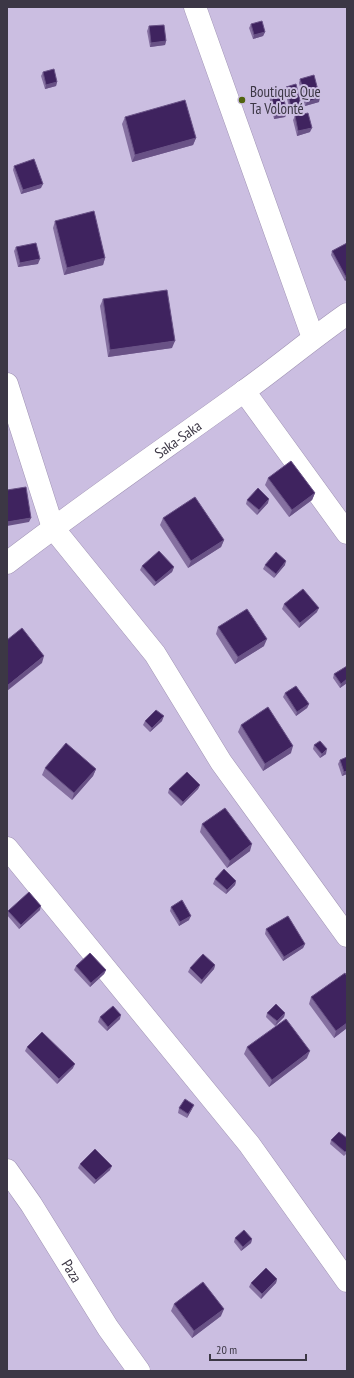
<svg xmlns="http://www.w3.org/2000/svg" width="354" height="1378" viewBox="0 0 354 1378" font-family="'PT Sans Narrow',sans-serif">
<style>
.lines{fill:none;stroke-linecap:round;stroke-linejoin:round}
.minor-casing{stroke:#a093b4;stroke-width:23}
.minor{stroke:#fff;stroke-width:22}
.wall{fill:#8570a0}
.shaded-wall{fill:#695286}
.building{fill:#3f235f;stroke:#695286}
.poi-dot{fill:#51640f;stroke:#cbbee1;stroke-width:1.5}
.labels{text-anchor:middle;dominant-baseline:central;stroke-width:4;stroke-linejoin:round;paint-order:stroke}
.poi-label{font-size:15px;fill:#3c3745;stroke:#cbbee1;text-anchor:start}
.street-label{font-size:15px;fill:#3c3745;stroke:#cbbee1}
</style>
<rect width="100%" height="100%" fill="#cbbee1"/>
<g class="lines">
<g class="minor-casing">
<g id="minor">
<path d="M195 7 313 338"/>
<path d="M7 384 53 528 155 654 221 762 347 936"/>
<path d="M244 391 347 533"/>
<path id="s1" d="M7 563C84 504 164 449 243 392 278 367 311 339 347 314"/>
<path d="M7 848 249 1144 347 1281"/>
<path id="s2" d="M7 1170 31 1204 108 1328 139 1371"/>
</g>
</g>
<use href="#minor" class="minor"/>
</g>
<path class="wall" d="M251 24 265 32 263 36 253 39 249 28Z
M149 26 166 41 165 45 150 47 147 31Z
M43 72 57 82 56 86 45 89 41 76Z
M300 79 319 102 305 106 299 83Z
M286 87 302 109 300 113 291 115 285 91Z
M271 92 287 113 285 117 274 119 269 96Z
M295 116 310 132 297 136 293 120Z
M125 117 196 138 193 145 132 162 122 124Z
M14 166 41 188 21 194 13 170Z
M55 221 105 258 103 265 64 275 53 228Z
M347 243V279L345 281 331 255 332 251Z
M16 247 38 264 18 267 14 251Z
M103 299 172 348 108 357 100 306Z
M268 478 315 493 312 500 289 517 265 485Z
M247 500 268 503 257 515 246 504Z
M163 518 224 540 221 547 188 568 160 525Z
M265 565H285L274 578 263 569Z
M142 566 174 567 172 572 154 586 140 570Z
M284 604 317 612 299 628 282 609Z
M218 627 264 646 235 664 216 634Z
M347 666V683L340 688 333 678 334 674Z
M285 693 309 704 307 708 296 716 283 697Z
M145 721H162L150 732 143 725Z
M241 725 291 753 263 771 238 732Z
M314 745 326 754 320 758 313 749Z
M347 757V774L342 776 338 764 340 760Z
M45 768 96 769 93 776 72 800 42 775Z
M200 785 198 789 181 806 168 793 169 789Z
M202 824 250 851 227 868 200 832Z
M215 879 236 881 235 885 226 894 213 884Z
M171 907 189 920 179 926 170 911Z
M40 910 19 929 7 915 8 911Z
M266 929 305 944 303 948 283 961 265 934Z
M215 965 214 969 201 984 188 972 190 968Z
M76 966 106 970 104 974 90 987 74 970Z
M347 976V1028L334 1038 309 1004 311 997Z
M267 1013H285L284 1017 275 1026 266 1017Z
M100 1017 120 1019 107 1031 98 1022Z
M27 1047 73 1068 57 1084 25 1051Z
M247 1047 307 1058 269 1087 244 1054Z
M179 1108 192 1109 187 1118 178 1113Z
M331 1140 347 1153 344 1156 330 1144Z
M80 1164 110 1170 94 1184 78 1168Z
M235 1238 252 1239 251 1243 241 1251 234 1242Z
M277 1279 276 1283 261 1299 249 1287 251 1283Z
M174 1304 221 1316 192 1338 171 1311Z"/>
<path class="shaded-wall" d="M265 32 263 36 253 39 254 35Z
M166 41 165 45 150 47 151 43Z
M57 82 56 86 45 89 46 85Z
M320 98 319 102 305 106 307 102Z
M302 109 300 113 291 115 292 111Z
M287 113 285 117 274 119 275 115Z
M312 128 310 132 297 136 298 131Z
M196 138 193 145 132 162 135 155Z
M43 184 41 188 21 194 23 190Z
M105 258 103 265 64 275 67 268Z
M40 259 38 264 18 267 20 263Z
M347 276V279L345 281 346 277Z
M175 341 172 348 108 357 110 350Z
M315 493 312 500 289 517 292 510Z
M269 499 268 503 257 515 259 510Z
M31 518 29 522 7 526V522Z
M224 540 221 547 188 568 191 561Z
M286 561 285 565 274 578 276 574Z
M174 567 172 572 154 586 156 582Z
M319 608 317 612 299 628 300 623Z
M267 639 264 646 235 664 238 657Z
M44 656 42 663 7 691V686Z
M347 679V683L340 688 341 684Z
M309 704 307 708 296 716 297 712Z
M164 716 162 721 150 732 152 728Z
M293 746 291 753 263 771 265 764Z
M327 749 326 754 320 758 322 754Z
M96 769 93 776 72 800 74 793Z
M347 771V774L342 776 344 772Z
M200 785 198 789 181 806 183 802Z
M252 844 250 851 227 868 230 861Z
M236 881 235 885 226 894 227 890Z
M41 906 40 910 19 929 21 925Z
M191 916 189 920 179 926 180 922Z
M305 944 303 948 283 961 284 957Z
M215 965 214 969 201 984 202 980Z
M106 970 104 974 90 987 91 983Z
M285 1013 284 1017 275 1026 277 1021Z
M121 1015 120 1019 107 1031 108 1027Z
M347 1023V1028L334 1038 336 1031Z
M310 1051 307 1058 269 1087 272 1080Z
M75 1064 73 1068 57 1084 59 1079Z
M194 1105 192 1109 187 1118 188 1114Z
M112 1166 110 1170 94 1184 96 1180Z
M252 1239 251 1243 241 1251 243 1247Z
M277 1279 276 1283 261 1299 262 1294Z
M224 1309 221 1316 192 1338 194 1331Z"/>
<path class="building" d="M262 21 265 32 254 35 251 24Z
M164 25 166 41 151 43 149 26Z
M54 69 57 82 46 85 43 72Z
M314 75 320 98 307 102 300 79Z
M296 84 302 109 292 111 286 87Z
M282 90 287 113 275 115 271 92Z
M185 100 196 138 135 155 125 117Z
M308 113 312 128 298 131 295 116Z
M34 159 43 184 23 190 14 166Z
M94 211 105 258 67 268 55 221Z
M36 243 40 259 20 263 16 247Z
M347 243V276L346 277 332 251Z
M167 290 175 341 110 350 103 299Z
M291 461 315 493 292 510 268 478Z
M26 487 31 518 7 522V490Z
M258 488 269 499 259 510 247 500Z
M195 497 224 540 191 561 163 518Z
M159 551 174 567 156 582 142 566Z
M276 552 286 561 276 574 265 565Z
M303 589 319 608 300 623 284 604Z
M247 609 267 639 238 657 218 627Z
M22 628 44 656 7 686V640Z
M347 666V679L341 684 334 674Z
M296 686 309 704 297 712 285 693Z
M268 707 293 746 265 764 241 725Z
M156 710 164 716 152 728 145 721Z
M320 741 327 749 322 754 314 745Z
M66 743 96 769 74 793 45 768Z
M347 757V771L344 772 340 760Z
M187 772 200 785 183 802 169 789Z
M225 808 252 844 230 861 202 824Z
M224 869 236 881 227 890 215 879Z
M29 892 41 906 21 925 8 911Z
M182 900 191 916 180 922 171 907Z
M288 916 305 944 284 957 266 929Z
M90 953 106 970 91 983 76 966Z
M203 954 215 965 202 980 190 968Z
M345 973 347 976V1023L336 1031 311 997Z
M276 1004 285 1013 277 1021 267 1013Z
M113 1006 121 1015 108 1027 100 1017Z
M286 1019 310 1051 272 1080 247 1047Z
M42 1032 75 1064 59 1079 27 1047Z
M185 1099 194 1105 188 1114 179 1108Z
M339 1132 347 1138V1150L345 1152 331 1140Z
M95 1149 112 1166 96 1180 80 1164Z
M244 1230 252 1239 243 1247 235 1238Z
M266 1268 277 1279 262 1294 251 1283Z
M203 1282 224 1309 194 1331 174 1304Z"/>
<circle class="poi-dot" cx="242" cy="100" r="4"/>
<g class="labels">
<g class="poi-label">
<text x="250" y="91">Boutique Que<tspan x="250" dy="17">Ta Volonté</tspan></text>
</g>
<g class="street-label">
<text stroke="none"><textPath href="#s1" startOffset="211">Saka-Saka</textPath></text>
<text stroke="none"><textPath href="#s2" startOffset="120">Paza</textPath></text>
</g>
</g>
<rect width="354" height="1378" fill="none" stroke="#3c3745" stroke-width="16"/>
<path d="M210 1354v6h96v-6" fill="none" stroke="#3c3745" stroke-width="2"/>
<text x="216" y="1354" font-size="12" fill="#3c3745" stroke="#cbbee1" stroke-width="3" paint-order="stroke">20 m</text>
</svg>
